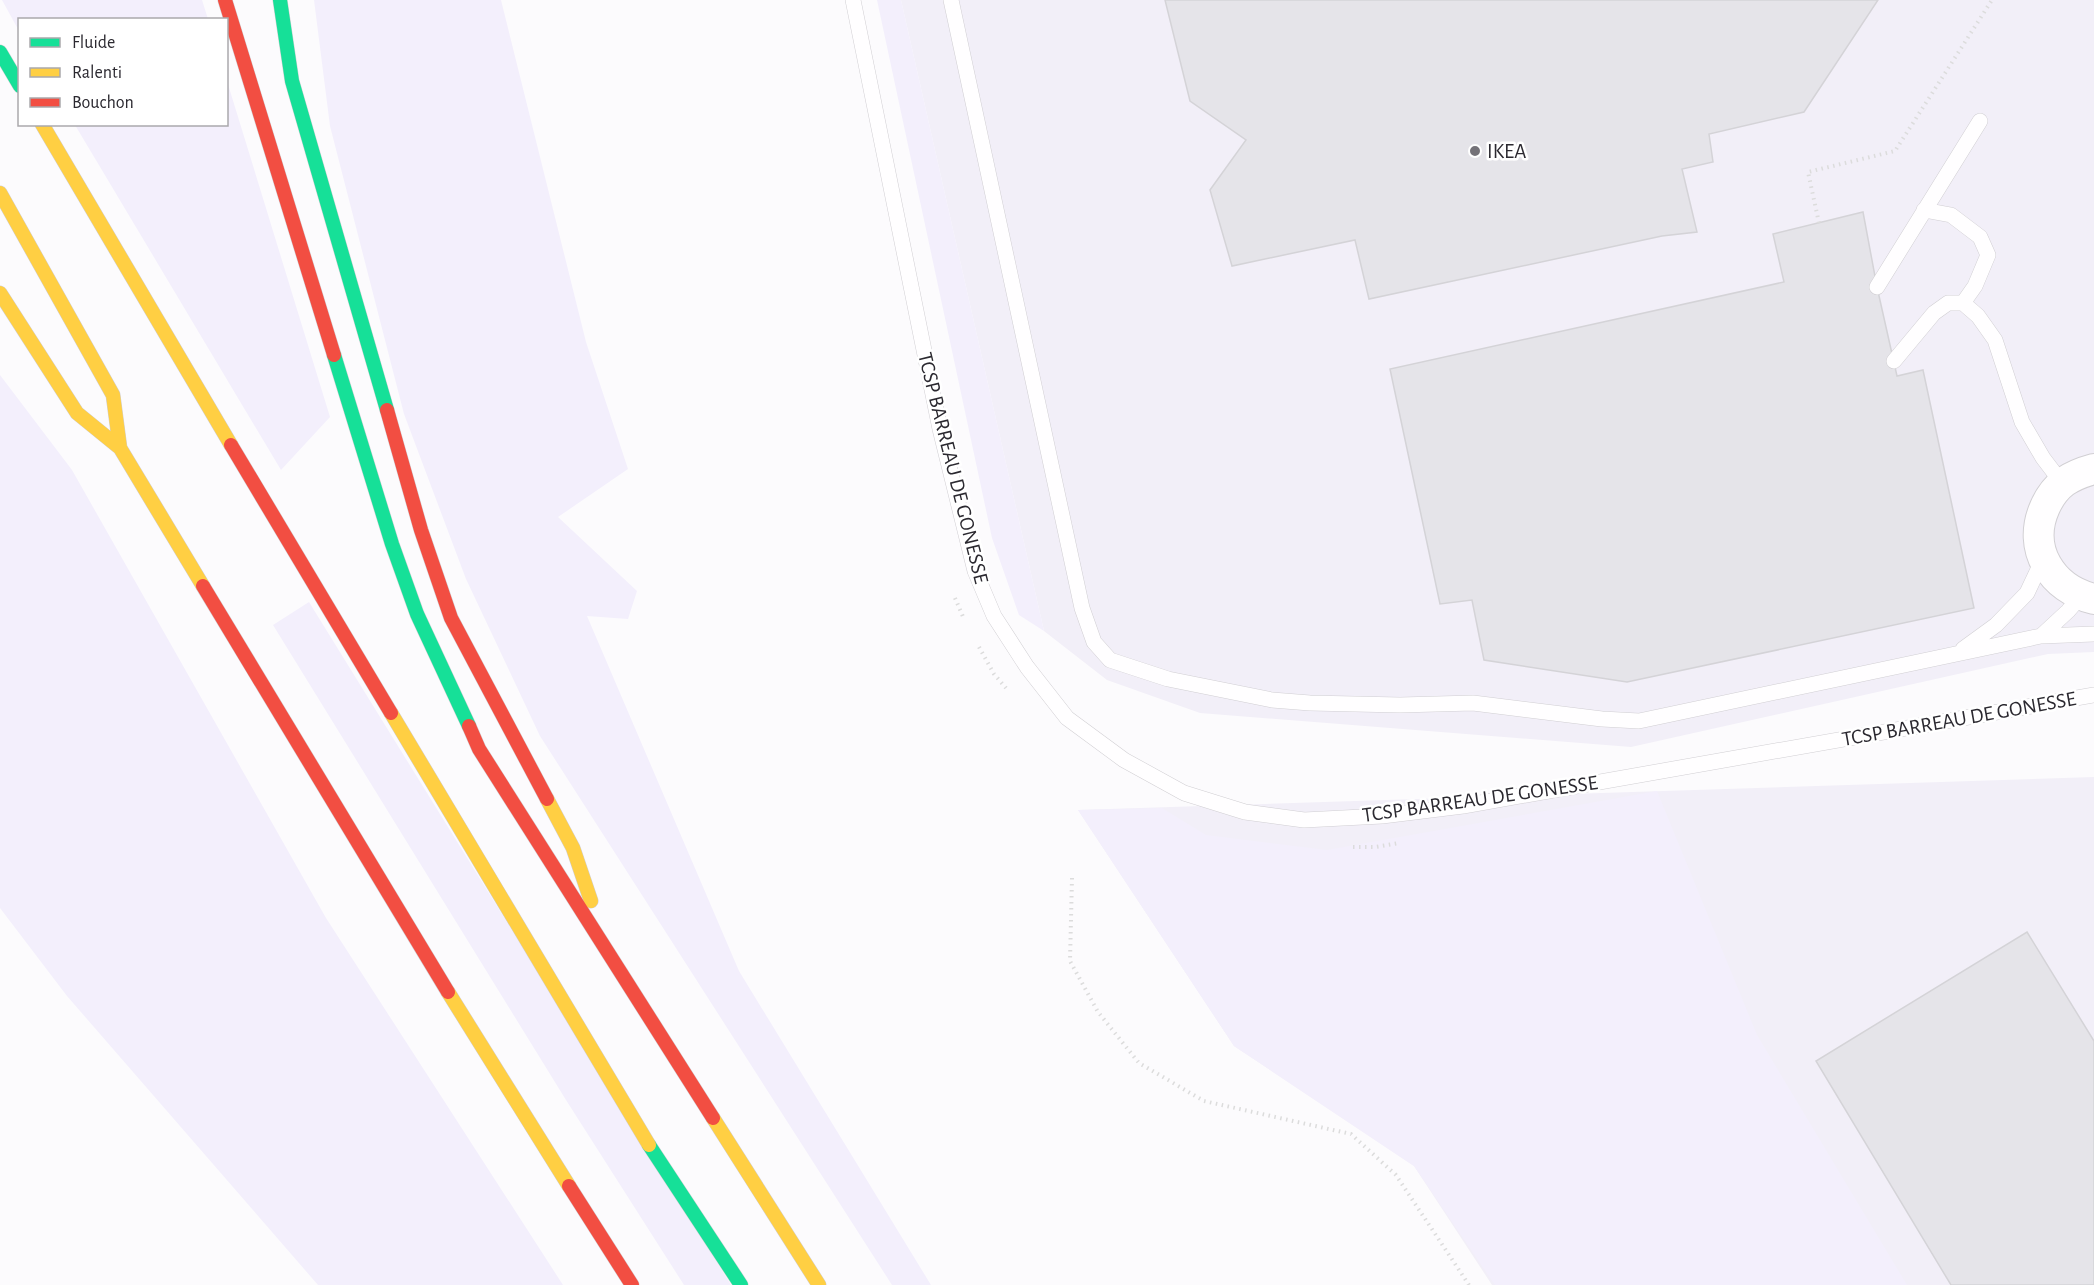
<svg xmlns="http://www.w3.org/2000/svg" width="2094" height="1285" viewBox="0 0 2094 1285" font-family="'Alegreya Sans',sans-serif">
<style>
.built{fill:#f2eff8}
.green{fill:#f3effc}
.building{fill:#e5e4e9;stroke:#d4d3d7;stroke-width:1.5}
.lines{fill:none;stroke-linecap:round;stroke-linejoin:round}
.lane-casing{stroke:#d1cfd3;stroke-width:16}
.street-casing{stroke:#d1cfd3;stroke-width:32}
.fast-casing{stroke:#d1cfd3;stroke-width:15}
.slow-casing{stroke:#d1cfd3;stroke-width:15}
.jam-casing{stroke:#d1cfd3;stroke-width:15}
.path{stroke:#dcdcdc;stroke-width:4;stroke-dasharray:1.5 4.5;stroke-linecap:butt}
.lane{stroke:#fffeff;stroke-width:15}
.street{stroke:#fffeff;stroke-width:30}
.fast{stroke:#16e098;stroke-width:14}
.slow{stroke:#ffcf43;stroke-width:14}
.jam{stroke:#f24e42;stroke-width:14}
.poi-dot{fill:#747278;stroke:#fff;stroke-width:2}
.labels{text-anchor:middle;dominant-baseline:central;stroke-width:5;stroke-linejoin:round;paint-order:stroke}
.poi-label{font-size:21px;fill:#2b2930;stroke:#fff;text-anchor:start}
.street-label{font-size:21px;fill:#2b2930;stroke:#fff}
</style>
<rect width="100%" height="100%" fill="#fcfbfd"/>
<path class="built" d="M901 0H2094V652L2048 654 1631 747 1200 713 1107 680 1044 631Z
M2094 777V1285H1492L1414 1166 1234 1046 1078 810Z"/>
<path class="green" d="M2 0H202L208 19 20 20 19 31Z
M314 0H501L586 342 628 469 558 517 637 591 628 619 587 616 739 971 931 1285H892L540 736 466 579 404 414 330 126Z
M877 0H901L1044 631 1019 615 992 538Z
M227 81 330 417 281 470 75 125 226 124Z
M0 375 72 470 326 918 563 1285H318L67 996 0 908Z
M309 602 731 1285H684L566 1100 273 625Z
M1657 791 1757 1035 1907 1285H1495L1414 1166 1234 1046 1078 810 1162 808 1206 835 1327 850Z"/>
<path class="building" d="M1165 0H1878L1804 112 1709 134 1713 162 1682 169 1697 232 1662 236 1369 299 1355 240 1232 266 1210 190 1246 140 1190 101Z
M1863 212 1877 287 1897 376 1923 370 1974 608 1627 682 1484 660 1472 600 1440 604 1390 369 1784 282 1773 234Z
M2027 932 2094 1041V1285H1951L1816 1061Z"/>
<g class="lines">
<g class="lane-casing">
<path id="lane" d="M853 0 940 429 975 571 994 616 1027 667 1067 718 1124 760 1184 793 1245 812 1304 820 1382 816 1463 806 2094 695
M951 0 1082 608 1094 642 1110 660 1168 679 1272 700 1310 703 1400 705 1473 703 1602 719 1639 721 2041 636 2094 634
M1924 210 1951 215 1980 237 1988 255 1975 286 1963 303
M1877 287 1980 121
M1894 361 1934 313 1948 303H1963L1978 316 1995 340 2022 422 2043 458 2062 483
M2041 636 2068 611 2081 596
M1963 649 1996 625 2027 593 2043 559"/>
</g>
<g class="street-casing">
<path id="street" d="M2094 469C2083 472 2074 475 2064 482 2056 488 2049 498 2045 507 2026 549 2052 589 2094 599"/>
</g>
<g class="fast-casing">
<path id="fast" d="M280 0 292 81 387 410
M0 52 20 86
M334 355 392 544 417 614 469 726
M649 1145 741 1285"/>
</g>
<g class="slow-casing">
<path id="slow" d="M42 124 231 445
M0 193 113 395 120 448
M0 293 77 413 120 448 203 586
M391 713 649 1145
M547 799 573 848 591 901
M448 992 569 1186
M713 1118 819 1285"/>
</g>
<g class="jam-casing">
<path id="jam" d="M225 0 334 355
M387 410 421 530 451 618 547 799
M231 445 391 713
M203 586 448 992
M469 726 479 749 713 1118
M569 1186 632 1285"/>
</g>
<path class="path" d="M1819 223 1808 172 1895 151 1992 0
M955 598 964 619
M979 647 994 674 1006 688
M1353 847H1376L1399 843
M1072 878 1070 961 1098 1012 1139 1063 1204 1101 1351 1134 1396 1175 1469 1285"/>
<use href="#lane" class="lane"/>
<use href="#street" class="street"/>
<use href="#fast" class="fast"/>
<use href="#slow" class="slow"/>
<use href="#jam" class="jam"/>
</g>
<circle class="poi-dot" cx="1475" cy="151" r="6"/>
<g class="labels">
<g class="poi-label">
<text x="1487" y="151">IKEA</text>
</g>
<g class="street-label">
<text transform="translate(953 468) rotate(76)">TCSP BARREAU DE GONESSE</text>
<text transform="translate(1959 719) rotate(-10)">TCSP BARREAU DE GONESSE</text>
<text transform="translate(1480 799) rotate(-8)">TCSP BARREAU DE GONESSE</text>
</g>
</g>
<rect x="18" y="18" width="210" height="108" fill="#ffffff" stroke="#aaa9ac" stroke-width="1.5"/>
<rect x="30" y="38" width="30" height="9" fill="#16e098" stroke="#aaa9ac" stroke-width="1.5"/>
<text x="72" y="48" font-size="18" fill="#2b2930">Fluide</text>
<rect x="30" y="68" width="30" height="9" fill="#ffcf43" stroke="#aaa9ac" stroke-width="1.5"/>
<text x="72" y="78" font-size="18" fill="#2b2930">Ralenti</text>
<rect x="30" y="98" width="30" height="9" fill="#f24e42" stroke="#aaa9ac" stroke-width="1.5"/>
<text x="72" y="108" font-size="18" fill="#2b2930">Bouchon</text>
</svg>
